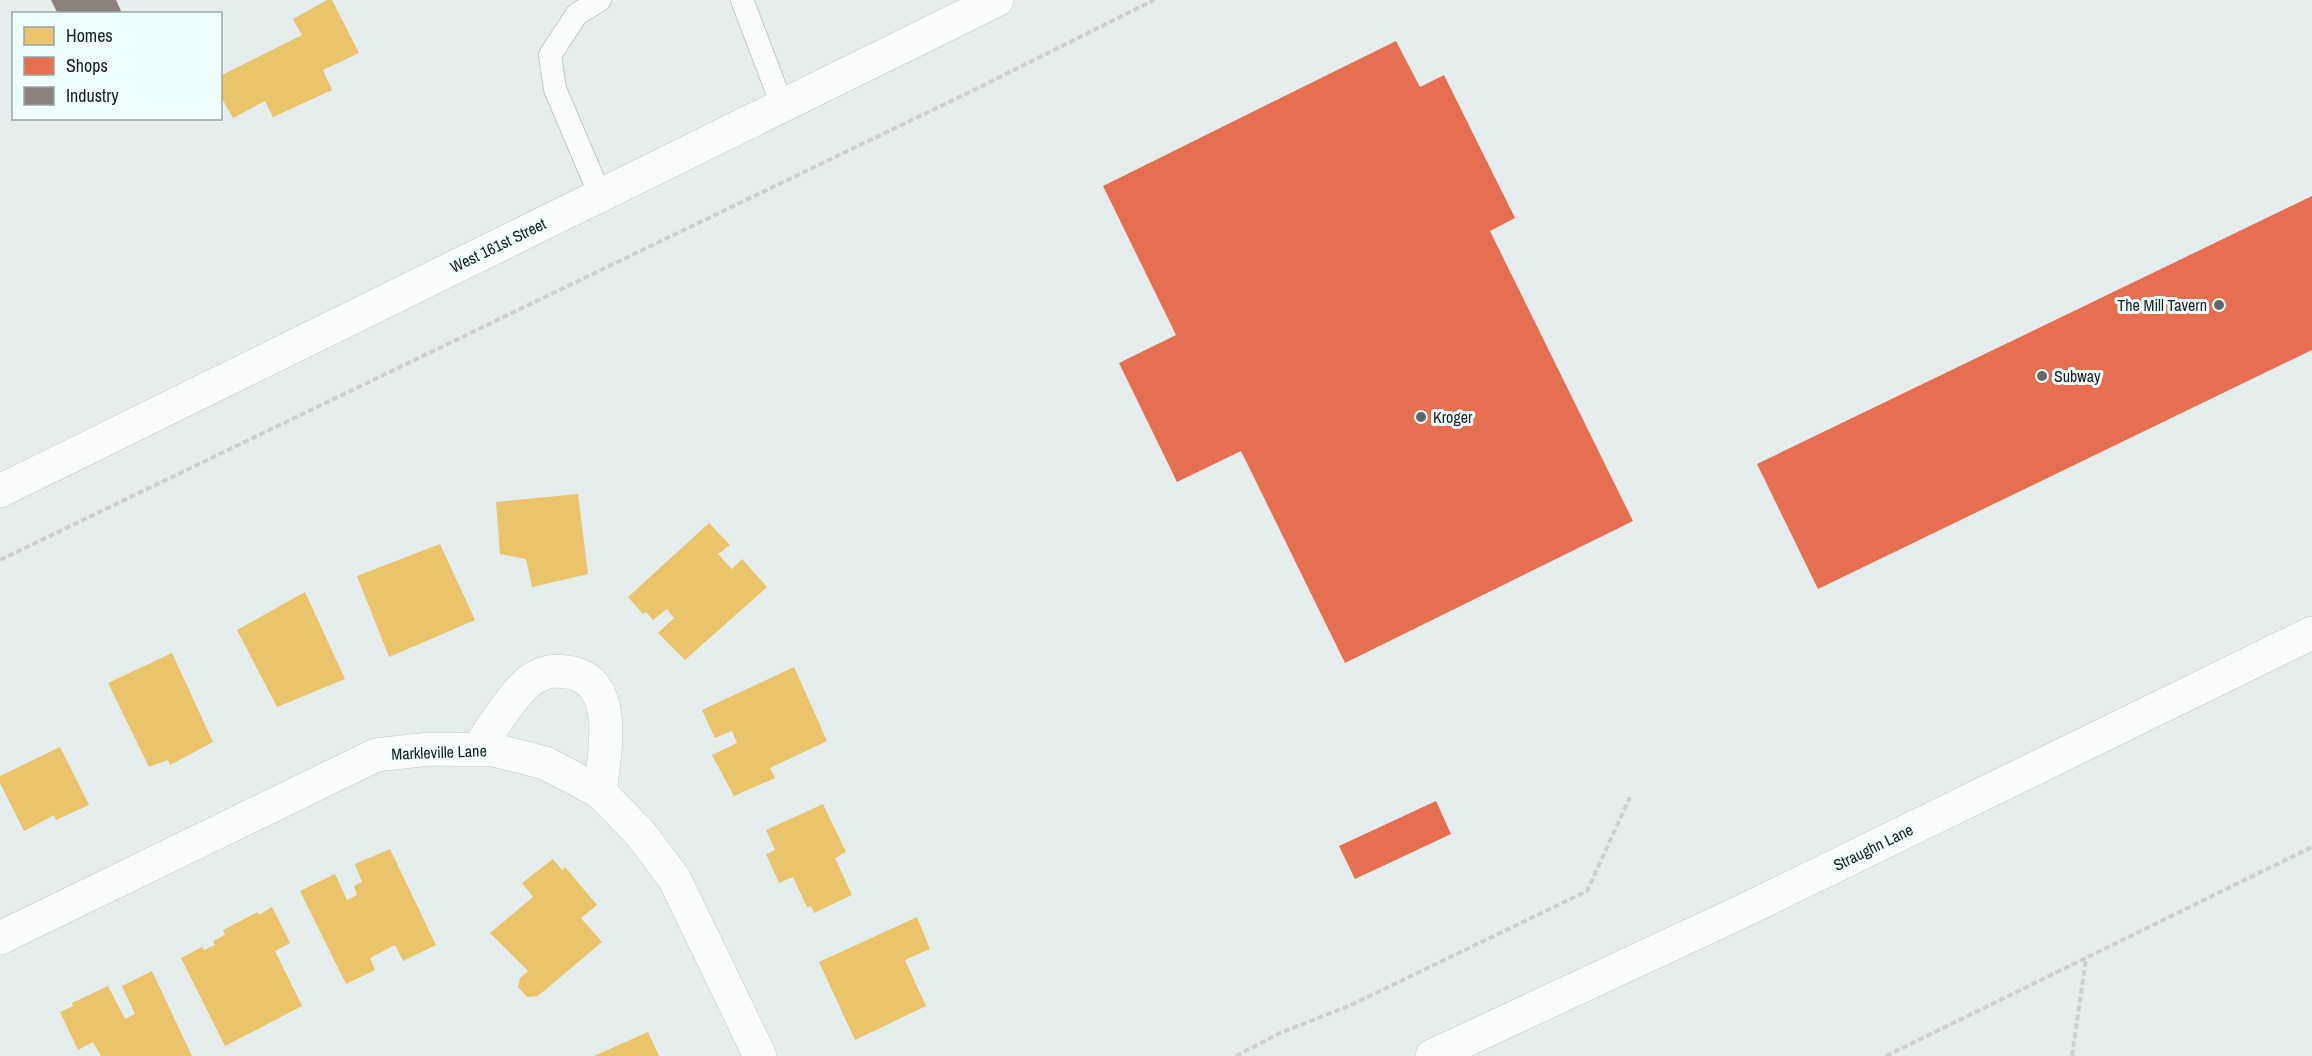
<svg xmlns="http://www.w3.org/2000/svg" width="2312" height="1056" viewBox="0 0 2312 1056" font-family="'Archivo Narrow',sans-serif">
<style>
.homes{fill:#e9c46a}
.shops{fill:#e76f51}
.industry{fill:#8a817c}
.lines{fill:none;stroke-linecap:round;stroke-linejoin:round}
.service-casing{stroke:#c2c8c8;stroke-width:24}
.minor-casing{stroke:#c2c8c8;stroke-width:34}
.tertiary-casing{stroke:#c2c8c8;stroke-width:34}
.path{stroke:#cfd1d1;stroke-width:4;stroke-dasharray:6 3;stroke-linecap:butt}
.service{stroke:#fbfcfc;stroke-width:22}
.minor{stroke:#fbfcfc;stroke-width:33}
.tertiary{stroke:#fbfcfc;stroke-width:33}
.poi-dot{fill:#616766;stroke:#effffe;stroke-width:2}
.labels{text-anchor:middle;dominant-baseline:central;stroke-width:6;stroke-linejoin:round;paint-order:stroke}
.street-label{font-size:16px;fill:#191f1e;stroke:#effffe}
.poi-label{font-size:16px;fill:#191f1e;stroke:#effffe;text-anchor:start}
</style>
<rect width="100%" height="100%" fill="#e6eeed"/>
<path class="homes" d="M327 0H332L359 53 323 70 332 90 273 117 265 101 233 118 220 95V76L302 35 293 19Z
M578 494 588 574 532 587 526 559 500 554 496 502Z
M709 523 730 545 718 554 732 569 742 559 767 587 685 660 658 633 674 618 667 609 653 620 646 612 643 614 628 597Z
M440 544 475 620 389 657 357 576Z
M305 592 345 679 277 707 237 630Z
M172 653 213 742 170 765 168 760 149 767 108 683Z
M794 667 827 741 770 768 775 778 734 796 712 755 737 743 732 731 715 738 702 710Z
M60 747 89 805 56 820 54 815 24 831 0 783V776Z
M823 804 846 852 835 858 852 895 814 913 811 906 807 907 793 877 779 883 766 854 775 850 766 830Z
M390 849 436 945 403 961 395 945 370 958 375 970 346 984 300 891 335 874 347 900 357 895 354 886 362 882 355 864Z
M553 859 562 870 565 867 597 905 581 918 602 942 538 996 527 997 518 987 520 978 528 971 490 933 533 897 522 883Z
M272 907 290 943 275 951 302 1006 225 1046 181 958 202 947 204 950 215 945 213 941 225 935 223 930 258 912 259 915Z
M917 917 930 949 905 960 926 1006 855 1040 819 962Z
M152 971 192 1056H101L93 1042 78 1050 60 1012 73 1006 72 1003 108 986 125 1019 135 1014 122 986Z
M648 1032 659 1056H594Z"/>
<path class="shops" d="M1396 41 1420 87 1444 75 1515 218 1490 231 1633 521 1345 663 1241 451 1177 482 1119 363 1176 335 1103 186Z
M2312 196V350L1818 589 1757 464Z
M1436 801 1451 834 1355 879 1339 846Z"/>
<path class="industry" d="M51 0H116L121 11 116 14H58Z"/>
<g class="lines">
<g class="service-casing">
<path id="service" d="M742 0 782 105
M600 195 555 89 550 55 577 14 600 0"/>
</g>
<g class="minor-casing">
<path id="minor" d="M477 750C488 734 518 686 534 678 547 670 559 670 573 673 620 685 604 757 600 792
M0 938 376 755 429 749 494 750 545 763 600 792 640 833 674 878 760 1056
M1432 1056 1747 909 2312 633"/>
</g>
<g class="tertiary-casing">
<path id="tertiary" d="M0 491 997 0"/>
</g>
<path class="path" d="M0 560 974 90 1154 0
M1236 1056 1280 1033 1351 1005 1587 891 1630 797
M1886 1056 2312 847
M2072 1056 2086 959"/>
<use href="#service" class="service"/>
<use href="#minor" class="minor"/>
<use href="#tertiary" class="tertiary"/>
</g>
<g class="poi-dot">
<circle cx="2219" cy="305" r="6"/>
<circle cx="2042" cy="376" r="6"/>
<circle cx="1421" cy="417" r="6"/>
</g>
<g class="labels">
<g class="street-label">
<text transform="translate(498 245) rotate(-26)">West 161st Street</text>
<text transform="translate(439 752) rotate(-2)">Markleville Lane</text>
<text transform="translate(1873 847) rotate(-26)">Straughn Lane</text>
</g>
<g class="poi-label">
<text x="2207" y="305" text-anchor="end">The Mill Tavern</text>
<text x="2054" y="376">Subway</text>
<text x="1433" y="417">Kroger</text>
</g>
</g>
<rect x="12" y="12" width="210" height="108" fill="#effffe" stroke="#99a5a4" stroke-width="1.5"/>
<rect x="24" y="27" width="30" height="18" fill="#e9c46a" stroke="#99a5a4" stroke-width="1.5"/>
<text x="66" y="42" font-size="18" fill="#191f1e">Homes</text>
<rect x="24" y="57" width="30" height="18" fill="#e76f51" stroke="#99a5a4" stroke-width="1.5"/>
<text x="66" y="72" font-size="18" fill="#191f1e">Shops</text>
<rect x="24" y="87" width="30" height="18" fill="#8a817c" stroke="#99a5a4" stroke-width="1.5"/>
<text x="66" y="102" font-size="18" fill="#191f1e">Industry</text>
</svg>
